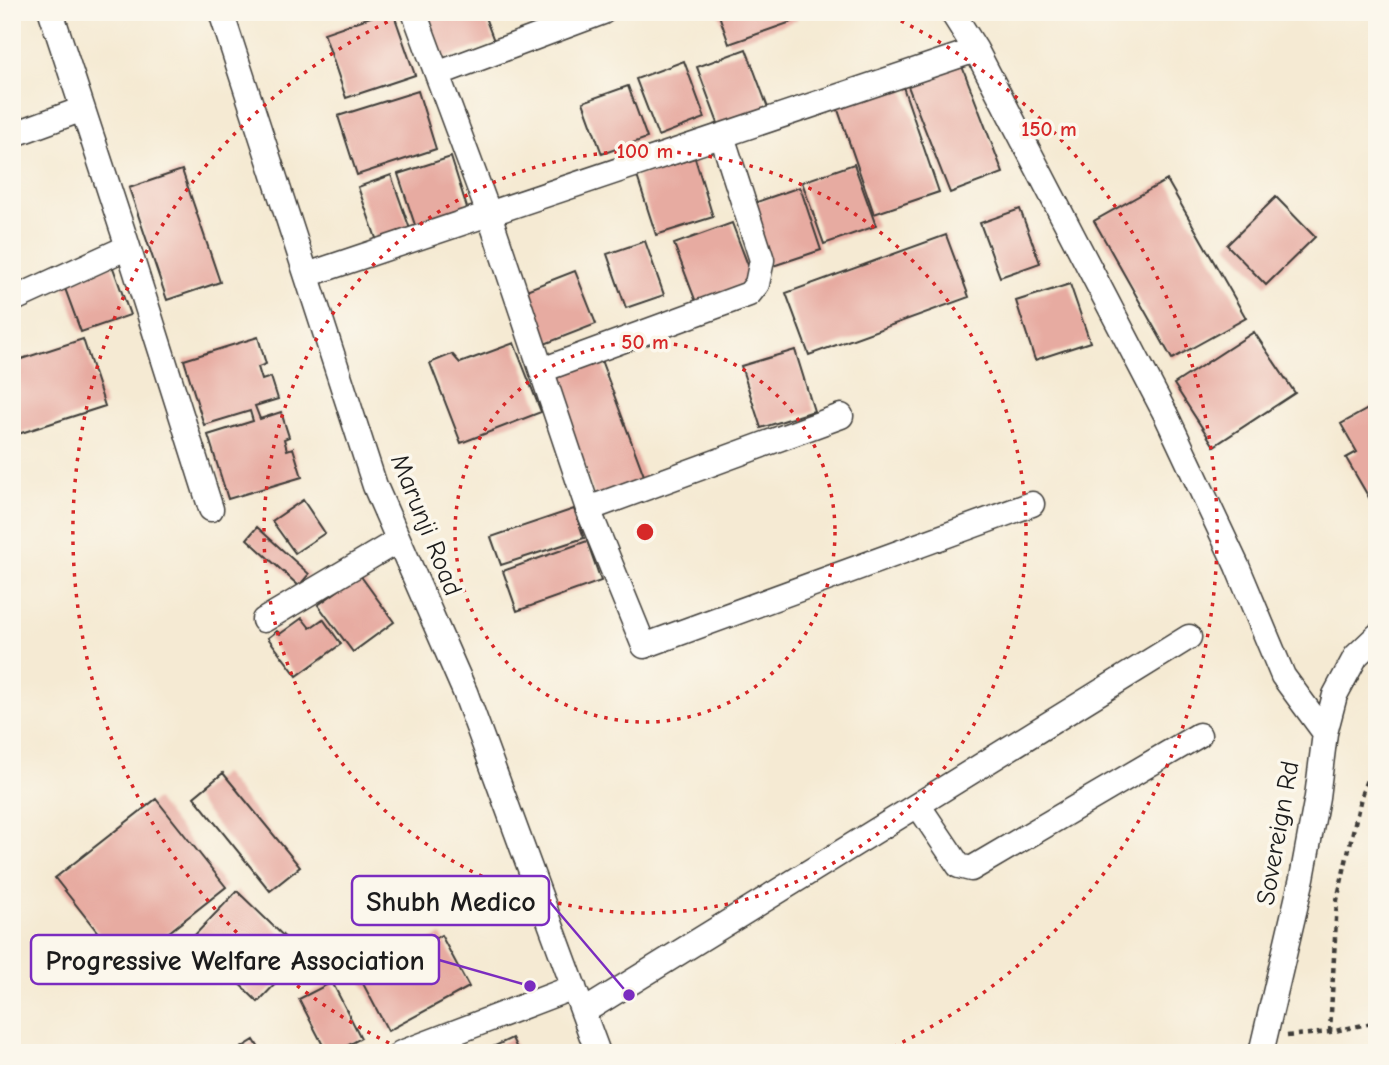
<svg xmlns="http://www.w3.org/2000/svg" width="1389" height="1065" viewBox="0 0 1389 1065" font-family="'Comic Neue',sans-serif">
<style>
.building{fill:#e7aba1}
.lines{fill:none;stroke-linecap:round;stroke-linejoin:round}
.minor-casing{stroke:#3d3b37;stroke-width:27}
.path{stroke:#3d3b37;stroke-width:4.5;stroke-dasharray:5 5;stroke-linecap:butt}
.minor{stroke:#fff;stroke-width:24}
.ring{fill:none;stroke:#d62828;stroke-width:3.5;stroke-dasharray:3.5 7}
.labels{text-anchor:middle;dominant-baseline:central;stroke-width:7;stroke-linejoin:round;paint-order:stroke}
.street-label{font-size:26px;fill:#1c1c1c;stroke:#fbf7ec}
.centre{fill:#d62828;stroke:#fbf7ec;stroke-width:3.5}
.ring-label{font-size:21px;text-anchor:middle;font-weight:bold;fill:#d62828;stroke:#fbf7ec;stroke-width:7;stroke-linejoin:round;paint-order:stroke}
.leader{fill:none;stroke:#7b2cbf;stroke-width:2.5}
.callout-dot{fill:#7b2cbf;stroke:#fbf7ec;stroke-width:2.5}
.callout{fill:#fbf7ec;stroke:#7b2cbf;stroke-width:2.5}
.callout-label{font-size:28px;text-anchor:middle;font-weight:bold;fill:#1c1c1c}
</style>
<rect width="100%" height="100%" fill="#fbf7ec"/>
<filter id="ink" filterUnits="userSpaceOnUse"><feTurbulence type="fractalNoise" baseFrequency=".0143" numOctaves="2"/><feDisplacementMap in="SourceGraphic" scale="14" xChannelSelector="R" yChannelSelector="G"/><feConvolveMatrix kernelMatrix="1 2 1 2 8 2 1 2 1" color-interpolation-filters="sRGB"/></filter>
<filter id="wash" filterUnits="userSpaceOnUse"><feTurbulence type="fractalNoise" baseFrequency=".00686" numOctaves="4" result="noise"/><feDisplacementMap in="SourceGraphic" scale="28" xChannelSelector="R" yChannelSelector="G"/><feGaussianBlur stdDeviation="1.57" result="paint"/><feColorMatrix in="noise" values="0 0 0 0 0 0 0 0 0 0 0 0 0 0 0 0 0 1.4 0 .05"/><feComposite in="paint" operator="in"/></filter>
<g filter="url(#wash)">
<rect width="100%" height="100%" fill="#f5ead3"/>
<g id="blocks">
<path class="building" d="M385 12H393L415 75 346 98 324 33Z
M419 12H483L494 41 437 61Z
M536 12H556V13L538 19Z
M718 12H794L797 20 729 44Z
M746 49 768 108 719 126 697 67Z
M684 61 705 118 658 136 636 79Z
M960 61 1003 173 950 193 906 81Z
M901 81 939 192 874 214 836 104Z
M628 86 647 138 602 154 583 102Z
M418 91 436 149 357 175 338 116Z
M451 157 469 214 417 231 398 174Z
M695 158 713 217 656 235 637 176Z
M854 164 876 226 824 244 802 182Z
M182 170 220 282 167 300 129 188Z
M391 175 411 232 378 244 358 187Z
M1167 180 1246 318 1172 359 1094 221Z
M800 187 821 250 770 267 748 205Z
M1276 197 1315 237 1266 285 1227 245Z
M1020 209 1040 263 1000 277 980 223Z
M732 223 754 281 696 302 674 244Z
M946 235 969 297 809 355 786 293Z
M645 241 664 295 626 308 607 254Z
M112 265 130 315 81 332 63 283Z
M575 271 596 324 542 345 521 292Z
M1070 284 1090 342 1035 360 1016 301Z
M1254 332 1295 393 1214 446 1174 384Z
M258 337 266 364 258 367 262 380 271 377 278 399 255 406 260 419 281 412 289 437 284 439 287 450 293 448 302 477 228 499 208 435 253 421 250 411 204 425 184 360Z
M83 339 105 406 18 434 12 427V362Z
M514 343 541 412 461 443 430 363 452 354 460 363Z
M795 350 814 411 761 428 741 366Z
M601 360 646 481 596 499 551 378Z
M1377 404V497L1371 501 1346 458 1357 452 1341 424Z
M303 500 325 533 295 553 272 521Z
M574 509 584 538 501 565 491 537Z
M257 527 309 574 299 586 247 539Z
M587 541 601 581 517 611 503 571Z
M360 575 394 622 353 652 318 605Z
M302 618 310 628 323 619 341 644 297 676 268 638 277 631 280 634Z
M223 773 300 867 270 891 194 797Z
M156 799 226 887 125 967 55 878Z
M237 891 303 955 258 1002 192 938Z
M441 935 469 987 388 1031 360 978Z
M332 982 361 1038 334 1053H327L299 999Z
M512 1038 519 1053H480Z
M254 1040 262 1053H233Z"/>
</g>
</g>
<g filter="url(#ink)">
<use href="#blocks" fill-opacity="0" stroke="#3d3b37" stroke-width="2"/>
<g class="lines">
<g class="minor-casing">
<path id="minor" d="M221 12 375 486 465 692 598 1053
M414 12 489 214 588 509 644 646 1032 504
M952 12 976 50
M437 74 603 12
M12 135 80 110
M128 247 211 509
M307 275 976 50 1166 415 1237 566 1283 676 1325 733
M12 300 128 247 51 12
M542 370 749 294 757 284 762 260 722 136
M588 509 841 416
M264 620 397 541
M918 805 959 866 971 869 1199 735
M583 1012 1189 637
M401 1053 574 987
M1261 1053 1302 878 1317 797 1325 733 1335 695 1356 656 1377 636"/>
</g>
<path class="path" d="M1330 1032 1337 900 1362 793 1377 753
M1287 1036 1330 1032 1377 1022"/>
<use href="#minor" class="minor"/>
</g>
</g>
<g class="ring">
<circle cx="645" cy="532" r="190"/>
<circle cx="645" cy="532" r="381"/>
<path d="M408 1052A571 571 0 0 1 408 12M882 12A571 571 0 0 1 882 1052"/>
</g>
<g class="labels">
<g class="street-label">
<text transform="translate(426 525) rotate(68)">Marunji Road</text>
<text transform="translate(1278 833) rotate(-80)">Sovereign Rd</text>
</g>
</g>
<circle cx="645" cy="532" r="10" class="centre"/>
<g class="ring-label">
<text x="1049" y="136">150 m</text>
<text x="645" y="158">100 m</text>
<text x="645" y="349">50 m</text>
</g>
<path class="leader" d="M629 995L549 901M530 986L439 960"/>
<g class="callout-dot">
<circle cx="629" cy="995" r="7"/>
<circle cx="530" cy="986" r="7"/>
</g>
<g class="callout">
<rect x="352" y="876" width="197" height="49" rx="7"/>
<rect x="31" y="935" width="408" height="49" rx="7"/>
</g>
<g class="callout-label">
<text x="451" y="911">Shubh Medico</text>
<text x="235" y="970">Progressive Welfare Association</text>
</g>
<rect width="1389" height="1065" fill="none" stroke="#fbf7ec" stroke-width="42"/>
</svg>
